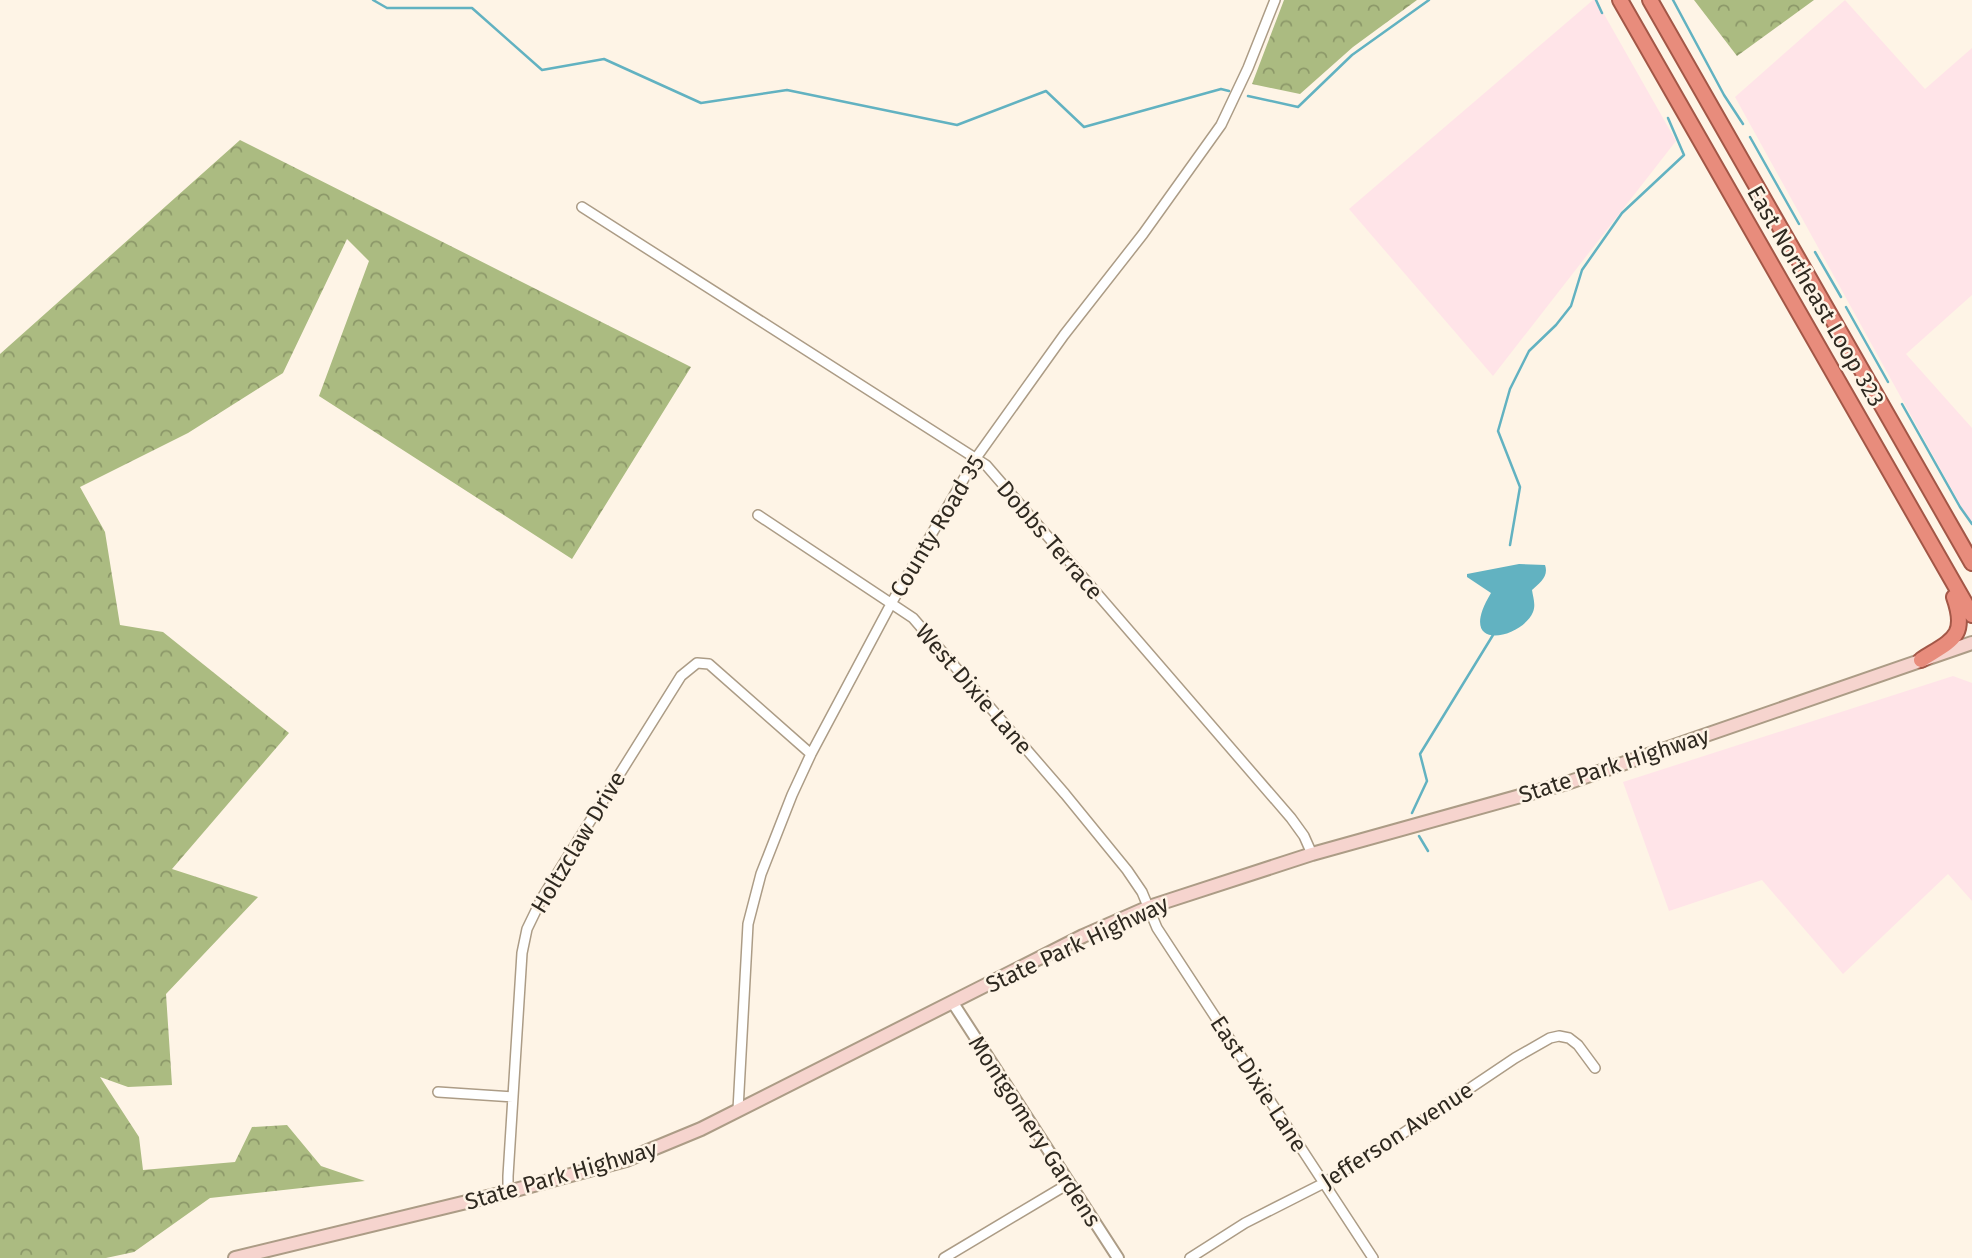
<svg xmlns="http://www.w3.org/2000/svg" width="1972" height="1258" viewBox="0 0 1972 1258" font-family="'Fira Sans',sans-serif">
<style>
.commercial{fill:#ffe4e8}
.forest{fill:url(#forest-crowns)}
.water{fill:#62b2c1}
.lines{fill:none;stroke-linecap:round;stroke-linejoin:round}
.stream{stroke:#62b2c1;stroke-width:2.5}
.minor-casing{stroke:#ac9c86;stroke-width:12}
.tertiary-casing{stroke:#ac9c86;stroke-width:14}
.secondary-casing{stroke:#ac9c86;stroke-width:16}
.trunk-casing{stroke:#a35747;stroke-width:18}
.minor{stroke:#fff;stroke-width:9}
.tertiary{stroke:#fff;stroke-width:10}
.secondary{stroke:#f6d4ce;stroke-width:12}
.trunk{stroke:#e88c7c;stroke-width:14}
.labels{text-anchor:middle;dominant-baseline:central;stroke-width:5;stroke-linejoin:round;paint-order:stroke}
.street-label{font-size:23px;fill:#2f2920;stroke:#fef4e6}
</style>
<defs>
<pattern id="forest-crowns" width="20" height="18" patternUnits="userSpaceOnUse" patternTransform="scale(1.75)"><rect width="20" height="18" fill="#abbb81"/><path d="M2 6a3 3 0 1 1 6 0M12 15a3 3 0 1 1 6 0" fill="none" stroke="#8c9869"/></pattern>
</defs>
<rect width="100%" height="100%" fill="#fef4e6"/>
<path class="commercial" d="M1593 0H1596L1676 141 1493 376 1349 209Z
M1845 0 1925 89 1972 48V295L1906 354 1972 428V526L1735 97Z
M1953 676 1972 683V901L1948 874 1843 974 1762 880 1669 911 1623 782Z"/>
<path class="forest" d="M1284 0H1417L1353 47 1300 94 1252 84Z
M1694 0H1814L1737 56Z
M240 140 691 367 572 559 319 396 369 261 347 239 283 373 188 433 80 487 105 532 120 625 163 632 289 733 172 869 258 897 166 994 172 1085 128 1087 100 1077 139 1137 143 1170 235 1162 252 1127 287 1125 321 1166 365 1181 210 1198 134 1252 106 1258H0V354Z"/>
<path class="water" d="M1519 564 1545 565C1549 576 1540 583 1532 590 1533 597 1536 605 1533 612 1522 639 1454 654 1491 593L1467 577V574Z"/>
<g class="lines">
<path class="stream" d="M373 0 387 8H472L542 70 604 59 701 103 787 90 957 125 1046 91 1084 127 1221 89 1229 91
M1596 0 1602 13
M1673 0 1724 95 1743 124
M1248 96 1298 107 1352 55 1429 0
M1750 137 1799 224
M1815 252 1841 297
M1846 307 1888 382
M1902 404 1960 507 1972 524
M1510 545 1520 487 1498 431 1510 389 1529 351 1556 325 1571 306 1582 270 1622 213 1684 155 1668 118
M1412 813 1427 781 1420 754 1493 635
M1419 836 1428 851"/>
<g class="minor-casing">
<path id="minor" d="M582 207 986 465 1291 818 1304 836 1312 854
M758 515 913 618 1065 794 1127 870 1142 892 1157 928 1373 1258
M438 1092 513 1097
M738 1110 748 924 761 874 792 795 811 754 892 602 976 458 1064 335 1143 234 1221 125 1248 68 1275 0
M508 1192V1176L522 953 527 929 542 898 681 676 697 663 709 664 811 754
M944 1258 1068 1184
M1190 1258 1245 1223 1324 1183 1396 1138 1515 1058 1550 1038 1559 1036 1569 1038 1578 1045 1595 1068"/>
</g>
<g class="tertiary-casing">
<path id="tertiary" d="M953 1003 1118 1258"/>
</g>
<g class="secondary-casing">
<path id="secondary" d="M235 1258 508 1192 626 1160 701 1129 1083 936 1149 907 1312 854 1567 783 1972 643"/>
</g>
<g class="trunk-casing">
<path id="trunk" d="M1620 0 1972 615
M1650 0 1972 563
M1921 660C1952 640 1968 637 1954 597"/>
</g>
<use href="#minor" class="minor"/>
<use href="#tertiary" class="tertiary"/>
<use href="#secondary" class="secondary"/>
<use href="#trunk" class="trunk"/>
</g>
<g class="labels">
<g class="street-label">
<text transform="translate(1816 296) rotate(60)">East Northeast Loop 323</text>
<text transform="translate(937 526) rotate(-59)">County Road 35</text>
<text transform="translate(1050 540) rotate(49)">Dobbs Terrace</text>
<text transform="translate(974 689) rotate(49)">West Dixie Lane</text>
<text transform="translate(1614 765) rotate(-18)">State Park Highway</text>
<text transform="translate(578 842) rotate(-59)">Holtzclaw Drive</text>
<text transform="translate(1077 944) rotate(-25)">State Park Highway</text>
<text transform="translate(1259 1084) rotate(57)">East Dixie Lane</text>
<text transform="translate(1035 1131) rotate(57)">Montgomery Gardens</text>
<text transform="translate(1397 1135) rotate(-33)">Jefferson Avenue</text>
<text transform="translate(561 1175) rotate(-16)">State Park Highway</text>
</g>
</g>
</svg>
